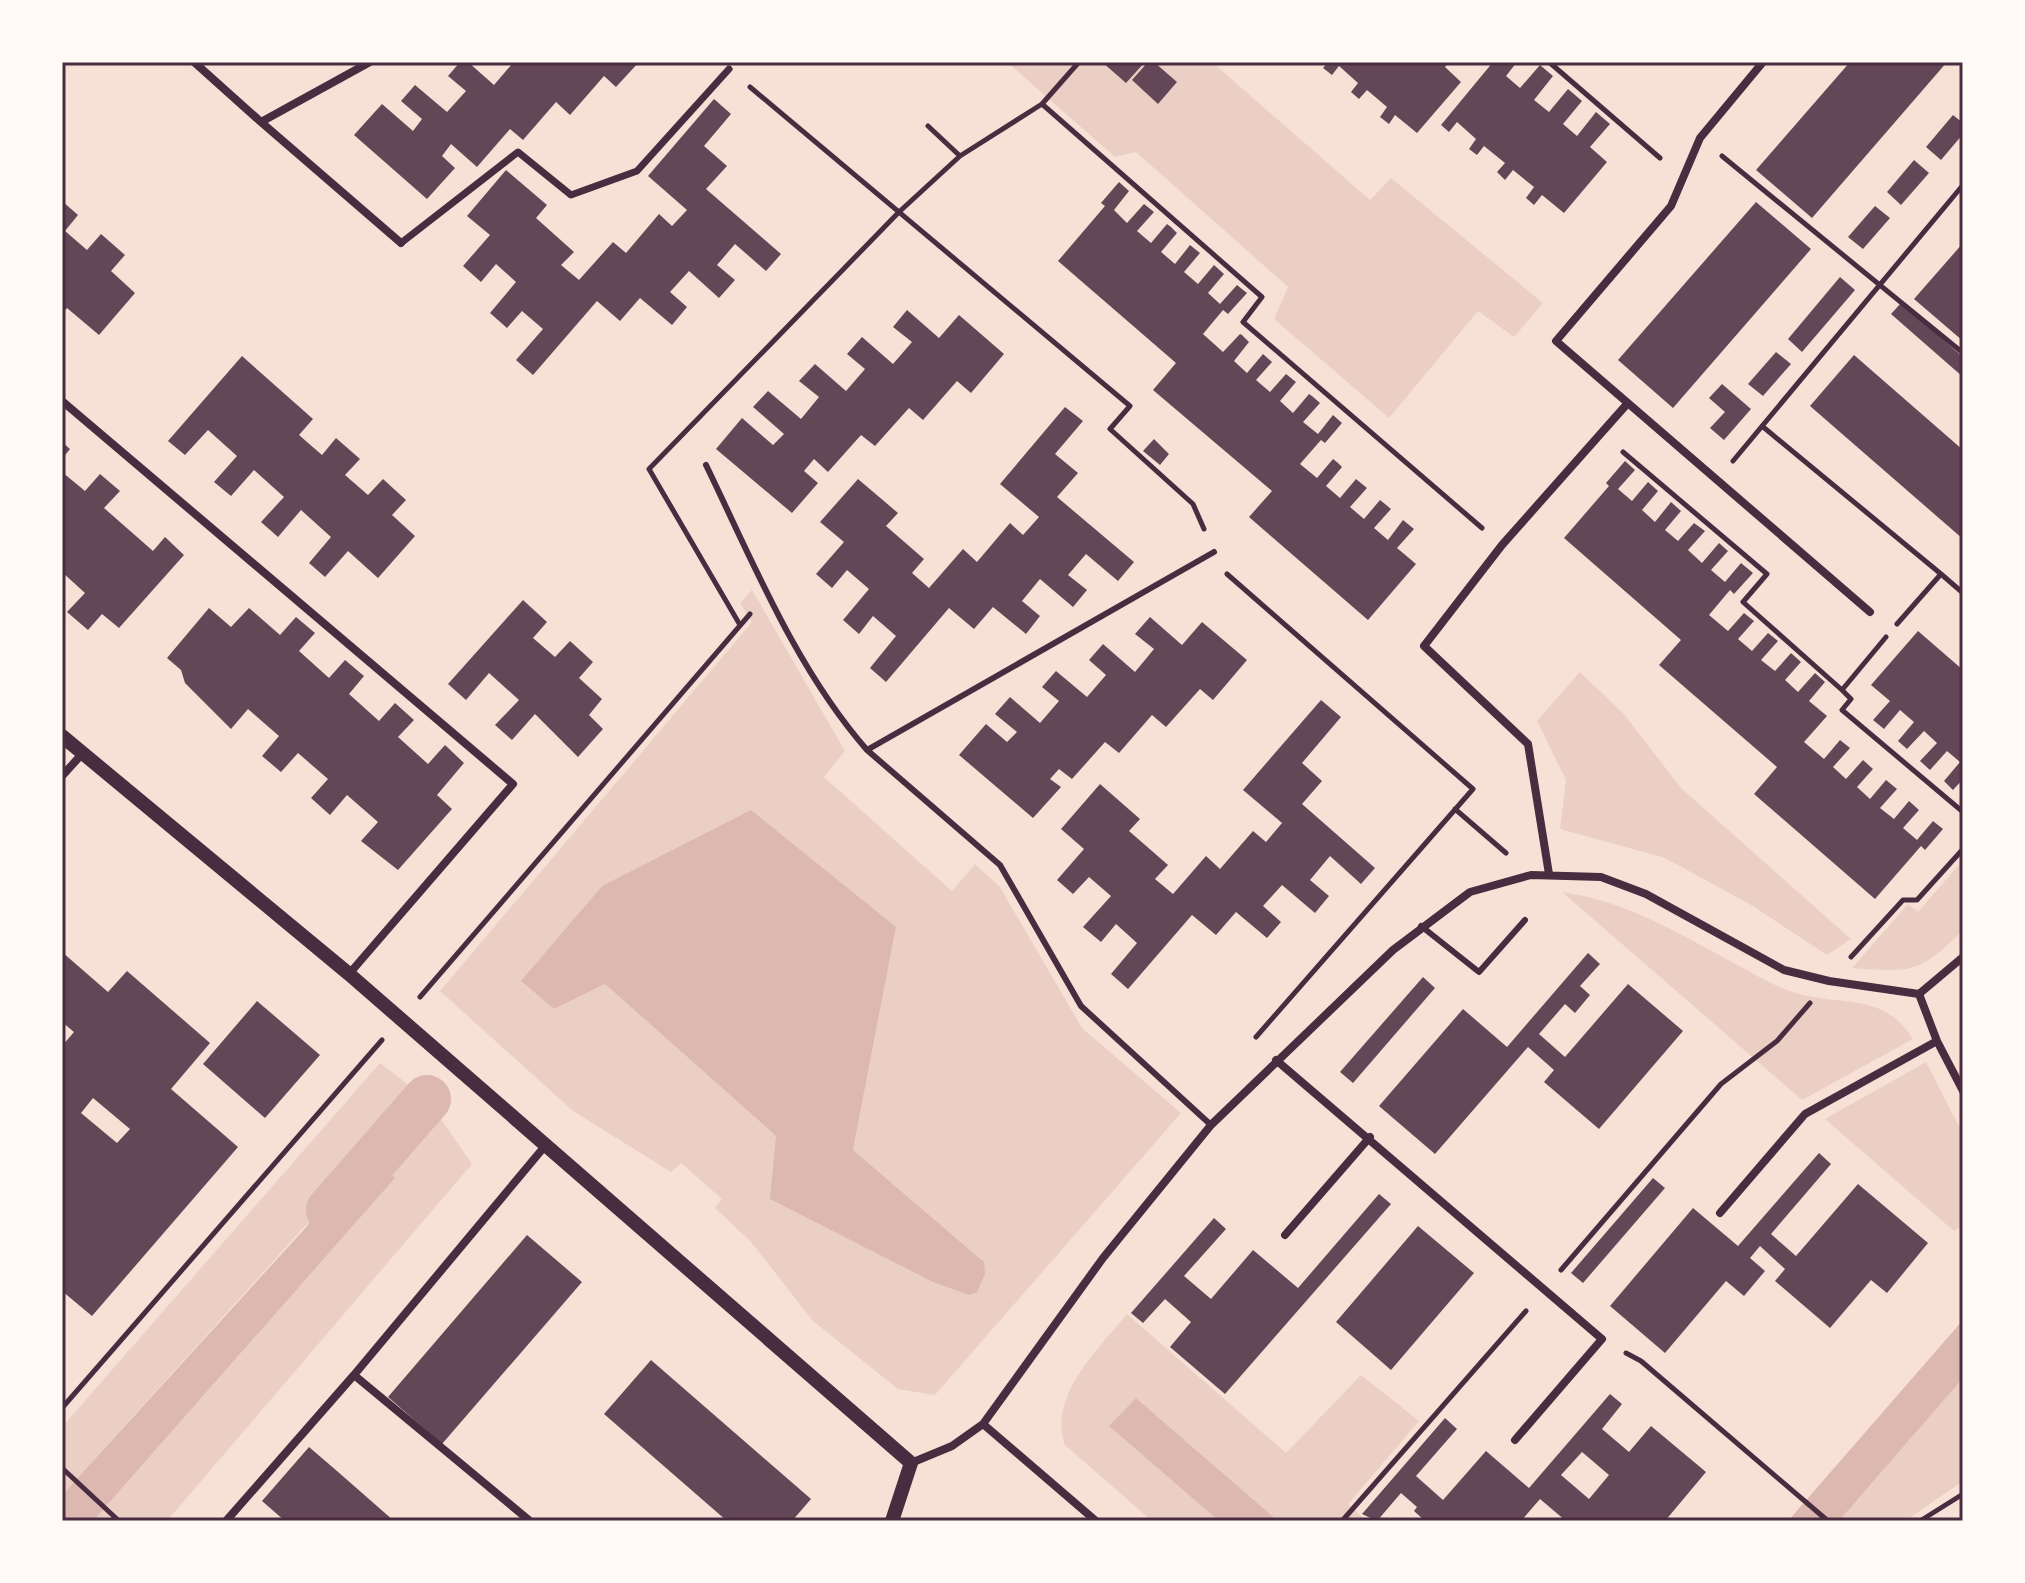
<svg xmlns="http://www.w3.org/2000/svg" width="2025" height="1583" viewBox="0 0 2025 1583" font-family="'Golos Text',sans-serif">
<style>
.green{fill:#ebcfc5;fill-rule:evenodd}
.water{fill:#dcb8b0}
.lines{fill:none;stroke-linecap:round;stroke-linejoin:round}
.canal{stroke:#dcb8b0;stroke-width:48}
.building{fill:#644757;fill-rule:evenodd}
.path{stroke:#4a2c40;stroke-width:5}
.service{stroke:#4a2c40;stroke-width:6}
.pedestrian{stroke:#4a2c40;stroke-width:7}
.minor{stroke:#4a2c40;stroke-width:8}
.tertiary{stroke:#4a2c40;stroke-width:14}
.neatline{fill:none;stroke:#4a2c40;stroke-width:3}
</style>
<rect width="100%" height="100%" fill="#f7e1d7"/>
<path class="green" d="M1007 62H1212L1370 200 1391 178 1543 303 1514 337 1478 311 1389 418 1274 319 1288 287 1136 152 1115 157Z
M752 590 845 751 824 777 952 891 975 864 1000 887 1082 1028 1181 1113 935 1395 898 1389 813 1321 751 1242 715 1208 722 1199 681 1163 671 1172 573 1111 440 991 752 622 740 603ZM602 886 896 927 853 1150 984 1262 776 1136 605 984 554 1009 522 982Z
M1580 672 1623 713 1681 788 1851 939 1827 955 1751 905 1665 858 1560 829 1566 780 1537 721Z
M1963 860V930C1920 973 1912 973 1852 968L1908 904 1918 912Z
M1562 892C1626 901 1676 932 1732 962 1753 973 1776 988 1799 994 1846 1006 1884 993 1913 1039L1802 1100Z
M1926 1062 1963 1134V1226L1954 1231 1825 1119Z
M380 1063 427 1099 472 1164 167 1521H93L395 1178 305 1226 62 1495V1427Z
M1127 1314 1286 1453 1361 1375 1419 1421 1348 1504 1367 1521H1278L1136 1398 1110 1426 1219 1521H1152L1065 1445C1047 1397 1099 1348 1127 1314Z
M1963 1378V1481L1905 1521H1839Z"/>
<path class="water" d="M751 810 896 927 853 1150 984 1262 985 1274 977 1292 969 1295 933 1282 770 1199 776 1136 605 984 554 1009 521 981 602 886Z
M371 1156 395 1178 93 1521H62V1495Z
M1963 1320V1378L1839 1521H1788Z
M1136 1398 1278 1521H1219L1109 1426Z"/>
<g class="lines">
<path class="canal" d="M330 1210 427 1099"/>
</g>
<path class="building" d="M460 62H468L494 85 512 64 510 62H639L616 87 604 76 570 115 556 102 523 140 510 129 477 167 451 144 442 156 455 168 427 199 354 135 382 104 413 131 422 119 401 101 415 85 447 112 466 91 448 76Z
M1102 62H1145L1126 83Z
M1148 62H1154L1177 82 1158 104 1132 80Z
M1328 62H1449L1445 67 1461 82 1417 133 1395 115 1389 124 1380 117 1387 107 1367 90 1359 99 1351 92 1358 83 1339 66 1332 75 1323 68Z
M1493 62H1517L1506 76 1520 88 1540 65 1553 76 1534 100 1549 112 1568 89 1582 101 1563 124 1577 136 1596 112 1610 124 1590 147 1607 162 1564 213 1542 195 1534 205 1526 198 1534 187 1513 170 1505 180 1497 172 1505 163 1484 146 1477 155 1469 149 1476 139 1457 122 1449 132 1441 125Z
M1850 62H1947L1812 218 1756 170Z
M714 99 731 114 704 146 727 166 706 189 781 254 766 271 735 244 717 265 735 280 719 298 689 271 670 292 687 307 672 325 640 298 620 321 597 301 533 375 516 360 543 329 522 311 507 328 490 313 516 282 496 264 481 282 463 266 490 235 467 216 506 170 547 205 536 218 574 252 561 265 579 280 613 242 626 253 659 214 672 226 687 210 648 176Z
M1953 115 1963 123V134L1941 160 1926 147Z
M1914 160 1929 173 1901 205 1887 192Z
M1119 182 1129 191 1114 210 1127 223 1144 204 1154 212 1137 231 1151 243 1167 224 1171 227 1177 233 1161 252 1175 264 1190 245 1200 253 1184 272 1198 284 1214 265 1224 274 1208 293 1220 304 1237 285 1247 293 1228 314 1223 310 1203 334 1223 352 1240 334 1242 335 1249 342 1234 361 1247 373 1263 354 1272 362 1256 380 1270 392 1286 374 1296 382 1280 401 1293 413 1309 394 1312 396 1320 403 1303 422 1318 434 1333 415 1342 423 1325 443 1321 440 1300 464 1317 478 1333 459 1338 463 1342 467 1326 486 1340 498 1356 479 1367 488 1350 507 1364 519 1380 500 1385 504 1391 509 1374 528 1388 540 1403 520 1414 529 1397 548 1416 564 1368 620 1249 517 1272 491 1153 390 1176 363 1058 261 1105 206 1101 203Z
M62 201 78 215 65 231 87 250 101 234 125 255 111 271 135 293 99 335 67 308 62 314Z
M1756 202 1811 249 1673 408 1618 360Z
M1875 206 1890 218 1863 249 1848 237Z
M1963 243V341L1914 299Z
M1840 277 1855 290 1802 352 1788 339Z
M1901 303 1963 357V377L1891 314Z
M907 310 939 338 959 315 1004 354 971 393 957 381 923 420 909 408 875 446 861 435 828 472 814 459 804 471 818 483 792 513 716 449 742 418 773 445 784 434 753 407 768 391 801 419 819 397 799 381 815 364 846 391 865 369 847 354 862 337 893 364 912 342 893 327Z
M1776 352 1791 364 1763 396 1748 384Z
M1854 355 1963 450V539L1810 406Z
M242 356 313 419 299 435 322 455 336 438 360 459 345 475 368 495 383 479 406 500 392 515 415 536 378 578 348 551 325 577 309 563 331 537 301 510 278 537 261 522 284 497 254 470 231 496 214 482 237 456 208 430 185 455 168 441Z
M1722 384 1751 409 1724 440 1710 428 1725 412 1709 398Z
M1065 407 1083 421 1055 454 1078 473 1057 497 1134 562 1118 581 1086 554 1068 575 1087 590 1073 607 1040 579 1022 601 1040 616 1026 634 993 607 974 629 949 608 886 682 870 668 896 636 873 616 859 634 843 620 869 589 847 570 832 588 816 574 844 542 820 522 858 479 898 513 886 526 924 559 912 573 929 588 963 549 977 562 1010 523 1023 535 1039 517 1000 484Z
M1154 439 1169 454 1160 465 1143 451Z
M62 442 70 449 62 459Z
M1625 461 1635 470 1618 489 1632 501 1648 482 1658 491 1642 510 1655 522 1671 502 1681 511 1665 530 1678 541 1694 523 1705 531 1688 550 1702 563 1719 543 1728 551 1711 570 1725 582 1741 563 1753 573 1734 594 1730 590 1709 615 1728 631 1744 613 1754 621 1738 639 1752 651 1768 633 1778 641 1761 660 1775 671 1791 653 1801 662 1785 680 1798 692 1815 673 1825 682 1809 701 1827 716 1804 742 1824 759 1840 740 1850 748 1833 767 1846 779 1863 760 1873 769 1857 787 1870 799 1886 780 1897 789 1880 808 1894 819 1909 801 1919 810 1903 828 1917 840 1933 821 1943 829 1925 850 1921 846 1875 899 1754 794 1777 767 1659 665 1681 640 1564 538 1609 486 1606 483Z
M62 472 85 491 100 474 120 491 104 508 153 551 165 537 184 555 119 628 102 614 88 630 67 612 85 593 62 572Z
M523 600 547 622 533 638 555 657 570 641 593 662 579 678 602 699 589 715 603 729 578 757 535 714 512 740 495 725 519 700 489 673 466 700 448 684Z
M209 608 231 627 249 608 280 635 296 617 315 633 299 651 329 678 345 660 364 676 349 694 379 721 395 703 414 720 398 737 428 764 445 745 464 763 437 795 452 809 398 870 361 841 378 822 347 795 330 815 311 798 328 779 298 753 281 772 262 756 279 736 248 709 231 729 185 683 181 670 167 658Z
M1150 617 1182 645 1202 622 1247 660 1213 700 1200 689 1166 727 1152 715 1119 753 1105 742 1072 779 1059 769 1050 779 1061 787 1033 818 959 755 986 724 1007 742 1017 732 995 714 1010 697 1040 723 1059 701 1042 687 1056 671 1087 697 1106 675 1089 660 1103 644 1135 672 1154 649 1135 634Z
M1918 631 1963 670V779L1953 790 1944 781 1960 762 1947 751 1930 770 1920 761 1937 743 1924 731 1907 749 1898 741 1914 722 1900 710 1884 729 1873 720 1890 701 1871 685Z
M1321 700 1341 717 1302 763 1322 781 1302 804 1375 868 1361 884 1330 856 1310 880 1329 896 1315 913 1282 885 1263 906 1281 922 1267 938 1236 912 1216 935 1192 915 1128 989 1111 974 1137 943 1116 924 1101 942 1083 927 1111 896 1089 877 1073 894 1057 880 1084 849 1061 829 1100 784 1140 819 1129 831 1168 865 1155 879 1173 894 1206 856 1220 869 1253 831 1266 842 1282 823 1243 790Z
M62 952 108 992 127 971 210 1043 171 1089 238 1147 92 1316 62 1291V1046L74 1032 62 1022ZM93 1098 130 1129 117 1143 81 1113Z
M1588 953 1600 964 1580 986 1590 995 1575 1013 1565 1004 1539 1034 1565 1057 1628 984 1683 1031 1599 1129 1544 1082 1554 1070 1528 1047 1435 1154 1379 1106 1463 1009 1507 1047Z
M1423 977 1435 988 1353 1083 1340 1072Z
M257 1001 320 1055 265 1118 203 1064Z
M1819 1153 1831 1164 1771 1234 1796 1256 1858 1184 1928 1243 1887 1293 1871 1280 1830 1328 1775 1281 1785 1269 1760 1246 1750 1258 1765 1271 1744 1296 1726 1281 1665 1353 1610 1306 1693 1208 1738 1246Z
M1653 1178 1665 1188 1583 1283 1571 1273Z
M1379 1194 1391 1204 1225 1394 1170 1347 1191 1322 1165 1299 1143 1323 1131 1313 1214 1218 1226 1229 1184 1276 1211 1299 1253 1250 1298 1288Z
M1418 1226 1474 1273 1391 1370 1336 1322Z
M527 1235 582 1282 442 1444 388 1397Z
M651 1360 811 1499 792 1521H727L604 1414Z
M1610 1394 1622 1404 1602 1429 1629 1452 1651 1426 1706 1472 1665 1521H1566L1540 1499 1521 1521H1425L1414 1511 1417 1507 1401 1493 1377 1521 1362 1514 1445 1418 1457 1429 1416 1476 1443 1500 1486 1451 1529 1488ZM1582 1452 1609 1475 1589 1499 1561 1475Z
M309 1447 337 1471 394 1521H285L262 1501Z"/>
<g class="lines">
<path class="path" d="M1549 62 1660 158
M750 87 1130 406 1110 429 1193 504 1204 529
M1042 104 1262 297 1243 322 1482 528
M928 126 960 156
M1722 156 1963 353
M1762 426 1941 574 1897 624
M1623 452 1767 574 1743 602 1842 690
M1733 461 1963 185
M1227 574 1473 789 1256 1037
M1941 574 1963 593
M740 625 649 469 899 212 960 156 1042 104 1079 62
M1886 637 1842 690 1851 699 1842 710 1963 812
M1455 809 1506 853
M1851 957 1903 900H1917L1963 849
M420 997 750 614
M1561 1270 1721 1084 1777 1041 1810 1003
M1626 1353 1641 1361 1828 1521
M62 1408 382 1040
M62 1468 119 1521
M1342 1521 1526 1311
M1920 1521 1963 1494"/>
<path class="service" d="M706 465C753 562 796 669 867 750L1214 552
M867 750 1000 865 1081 1006 1211 1125
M1421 926 1479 972 1525 920"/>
<path class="pedestrian" d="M401 243 518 152 571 195 637 171 729 69"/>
<path class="minor" d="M194 62 261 122 370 62
M1763 62 1700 138 1671 206 1556 341 1870 612
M261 122 401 243
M62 401 513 784 349 974
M62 776 82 754
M1549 874 1528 744 1424 646 1502 545 1627 404
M1919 994 1937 1041 1963 1091
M1276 1060 1602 1339 1515 1440
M1720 1213 1805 1114 1937 1041
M1285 1235 1370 1137
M354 1375 530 1521
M983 1424 1096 1521
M911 1463 952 1446 983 1424 1103 1258 1211 1125 1393 950 1470 892 1531 875 1601 877 1646 894 1784 970 1829 981 1919 994 1963 957
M226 1521 354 1375 545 1146"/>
<path class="tertiary" d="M62 736 349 974 911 1463 892 1521"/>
</g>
<rect width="2025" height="1583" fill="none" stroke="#fffaf5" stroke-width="128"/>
<rect x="64" y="64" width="1897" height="1455" class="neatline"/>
</svg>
